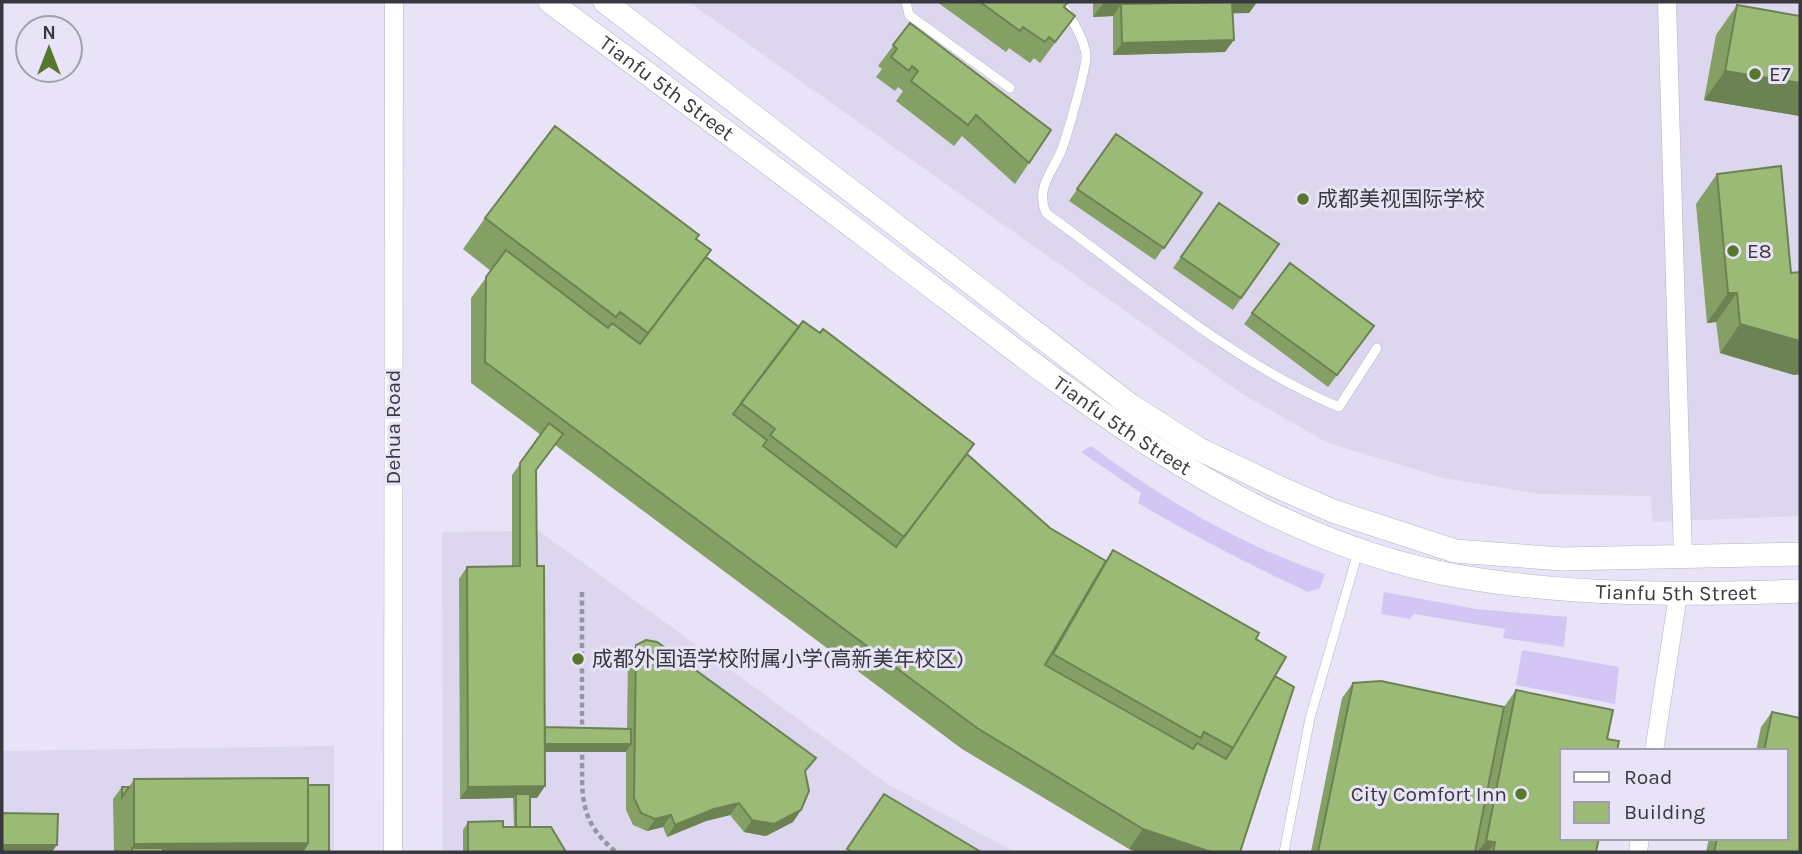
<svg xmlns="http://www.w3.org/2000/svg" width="1802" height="854" viewBox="0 0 1802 854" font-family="Karla,'Noto Sans SC',sans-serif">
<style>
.built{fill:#ddd6ef}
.garden{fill:#d3c6f5}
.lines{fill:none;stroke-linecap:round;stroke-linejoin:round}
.service-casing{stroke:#b8b3c5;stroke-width:10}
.minor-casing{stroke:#b8b3c5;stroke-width:19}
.tertiary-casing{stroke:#b8b3c5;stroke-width:24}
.path{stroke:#9895a2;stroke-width:4.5;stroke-dasharray:5 3.5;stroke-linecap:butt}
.service{stroke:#fff;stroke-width:9}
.minor{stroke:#fff;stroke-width:18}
.tertiary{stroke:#fff;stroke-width:23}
.wall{fill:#84a065}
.shaded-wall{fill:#6c8253}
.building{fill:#9aba76;stroke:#6c8253;stroke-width:2}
.poi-dot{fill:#58772e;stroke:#e8e3f6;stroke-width:2.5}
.labels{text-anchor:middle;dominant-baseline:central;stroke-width:6;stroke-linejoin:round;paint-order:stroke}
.poi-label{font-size:21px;fill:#3a383f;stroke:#e8e3f6;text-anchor:start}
.street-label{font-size:21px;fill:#3a383f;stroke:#e8e3f6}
</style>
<rect width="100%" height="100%" fill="#e8e3f6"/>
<path class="built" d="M689 2H1800V516L1652 522 1651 496 1540 494 1444 478 1328 443 1244 395Z
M539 531 889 785 1015 852H443L442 532Z
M334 746V852H2V751Z"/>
<path class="garden" d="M1091 446C1166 501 1237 543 1325 574L1320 588 1308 592C1250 565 1193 536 1138 503L1141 493 1081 452Z
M1384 592 1476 609 1567 617 1564 647 1503 638 1505 629 1414 614 1410 619 1381 614Z
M1522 650 1619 667 1615 704 1516 685Z"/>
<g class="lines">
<g class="service-casing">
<path id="service" d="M906 2 909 15 1010 88
M1061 2C1070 17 1084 37 1086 55 1087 67 1067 135 1062 149 1053 172 1035 187 1046 213 1140 281 1231 362 1339 407L1377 348
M1284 852 1310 718 1358 552"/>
</g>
<g class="minor-casing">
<path id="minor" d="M1667 2 1683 557
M1654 751 1678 595
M393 852 394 2
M1638 852 1640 838"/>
</g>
<g class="tertiary-casing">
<g id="tertiary">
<path id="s1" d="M550 2C666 87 781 172 895 259 1065 387 1241 537 1457 576 1570 596 1687 595 1800 591"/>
<path d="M605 2 1130 405 1199 449 1276 486 1333 511 1455 551 1562 559 1800 554"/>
</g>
</g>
<path class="path" d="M582 592V734
M582 746C583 793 576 819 616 852"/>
<use href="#service" class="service"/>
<use href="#minor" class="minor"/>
<use href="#tertiary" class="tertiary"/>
</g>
<path class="wall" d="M937 2H1068L1064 7 1075 16 1040 63 1034 58 1030 63 1009 48 1006 52Z
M1093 2H1257L1249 13H1233L1225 52 1113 55V16L1093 17Z
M1737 5 1800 16V116L1704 100 1716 35Z
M910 23 1029 163 1015 184 962 136 954 146 896 101 903 91 898 87 895 91 876 77 882 69 878 66Z
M1116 134 1202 193 1155 260 1069 201Z
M1717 174 1791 273 1800 272V374L1794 375 1720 353 1716 322 1707 323 1696 204Z
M1219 203 1279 244 1233 310 1173 268Z
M485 218 697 239 706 257 967 454 1050 528 1106 561 1113 550 1256 639 1275 676 1240 852H1137L1129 849 962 749 555 445 536 471 537 566 545 727 627 728 628 657 636 645 805 773 801 810 793 822 766 836 744 832 730 815 706 821 667 837 663 827 647 831 633 825 626 810V751V752H545V786L537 798H530V827L566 852H463V830L468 822 503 827H514L513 798 460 799 459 579 467 567 512 566V475L541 435 471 383V298L491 271 463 249Z
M1252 313 1374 326 1328 387 1244 324Z
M1353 683 1504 707 1516 690 1607 739 1596 852H1311L1342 698Z
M1772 712 1800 718V852H1706L1709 838H1786V751H1756L1761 727Z
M134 779 308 785 329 852H114L113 799 122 787H129Z"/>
<path class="shaded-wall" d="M1104 2H1257L1249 13 1122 16 1121 4 1113 16 1093 17Z
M1234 40 1225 52 1113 55 1122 43Z
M1725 71 1800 83V116L1704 100Z
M1728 293H1737L1716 322 1707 323Z
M1740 324 1800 341V374L1794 375 1720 353Z
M543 744H631L626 752H537Z
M545 786 537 798H516V794L513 798 460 799 468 787Z
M739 803 730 815 706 821 667 837 675 825 714 809Z
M801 810 793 822 766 836 744 832 752 820Z
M671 815 663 827 647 831 655 819Z
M1143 829 1211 852H1137L1129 849Z
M1486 841 1495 842 1488 852H1477Z
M308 843 302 852H132V848L129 852 134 844Z
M2 845H57L52 852H2Z"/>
<path class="building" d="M980 2H1068L1064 7 1075 16 1055 42 1049 37 1045 42 1023 27 1020 31Z
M1232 2 1234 40 1122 43 1121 4Z
M1737 5 1800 16V83L1725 71Z
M910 23 1051 130 1029 163 976 115 968 125 911 81 918 71 912 66 909 71 891 57 897 49 893 45Z
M555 126 699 235 696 239 711 250 648 333 620 312 616 317 485 218Z
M1116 134 1202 193 1164 248 1077 189Z
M1781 166 1791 273 1800 272V341L1740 324 1737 293H1728L1717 174Z
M1219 203 1279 244 1241 298 1181 257Z
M506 250 608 328 612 323 640 344 706 257 799 327 733 414 767 440 763 446 896 547 967 454 1050 528 1106 561 1045 665 1193 749 1197 743 1226 759 1233 748 1275 676 1294 687 1240 852H1211L1143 829 977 728 485 362 486 277Z
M1290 263 1374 326 1337 375 1252 313Z
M803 321 820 333 823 329 974 444 904 537 770 435 775 429 741 403Z
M549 423 563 434 536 470 537 566H544L545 786 468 787 467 567 520 566V463Z
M1113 550 1259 633 1256 639 1286 657 1233 748 1204 732 1201 738 1053 654Z
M646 640 657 642 816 758 805 771 809 791 801 810 774 824 752 820 739 803 714 809 675 825 671 815 655 819 641 813 634 798 636 645Z
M1381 681 1504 707 1475 852H1318L1353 683Z
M1516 690 1613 710 1607 739 1619 741 1617 751H1562V838H1599L1596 852H1493L1495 842 1486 841Z
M1772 712 1800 718V852H1714L1717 838H1786V751H1764Z
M545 727 631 729V744H545Z
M308 778V843L134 844V779Z
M308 785H329V852H302L308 843Z
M122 787H129L122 797Z
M516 794H530V827H516Z
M884 794 981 852H852L847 849Z
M2 813 58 814 57 845H2Z
M503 821V827H551L566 852H468V822Z
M132 848H163V852H132Z"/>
<g class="poi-dot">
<circle cx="1755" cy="74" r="7"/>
<circle cx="1303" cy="199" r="7"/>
<circle cx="1733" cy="251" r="7"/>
<circle cx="578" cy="659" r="7"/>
<circle cx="1521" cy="794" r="7"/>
</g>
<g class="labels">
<g class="poi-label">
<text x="1769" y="74">E7</text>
<text x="1317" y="199">成都美视国际学校</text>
<text x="1747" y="251">E8</text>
<text x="592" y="659">成都外国语学校附属小学(高新美年校区)</text>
<text x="1507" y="794" text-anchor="end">City Comfort Inn</text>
</g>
<g class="street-label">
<text stroke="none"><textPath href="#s1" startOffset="145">Tianfu 5th Street</textPath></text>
<text stroke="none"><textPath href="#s1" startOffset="712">Tianfu 5th Street</textPath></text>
<text transform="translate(393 427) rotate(-90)">Dehua Road</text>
<text stroke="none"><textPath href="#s1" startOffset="1302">Tianfu 5th Street</textPath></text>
</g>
</g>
<rect width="1802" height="854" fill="none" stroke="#3a383f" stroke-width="7"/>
<rect x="1560" y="749" width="228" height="91" fill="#e8e3f6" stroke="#a29fad" stroke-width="2"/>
<rect x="1574" y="772" width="35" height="10" fill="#ffffff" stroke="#a29fad" stroke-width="2"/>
<text x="1624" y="784" font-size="21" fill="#3a383f">Road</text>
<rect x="1574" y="802" width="35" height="21" fill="#9aba76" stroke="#a29fad" stroke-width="2"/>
<text x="1624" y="819" font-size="21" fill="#3a383f">Building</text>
<g transform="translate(49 49)"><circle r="33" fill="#e8e3f6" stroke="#a29fad" stroke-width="2"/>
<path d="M0-5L12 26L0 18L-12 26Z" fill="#58772e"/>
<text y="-10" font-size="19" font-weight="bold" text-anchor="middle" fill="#3a383f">N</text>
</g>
</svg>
